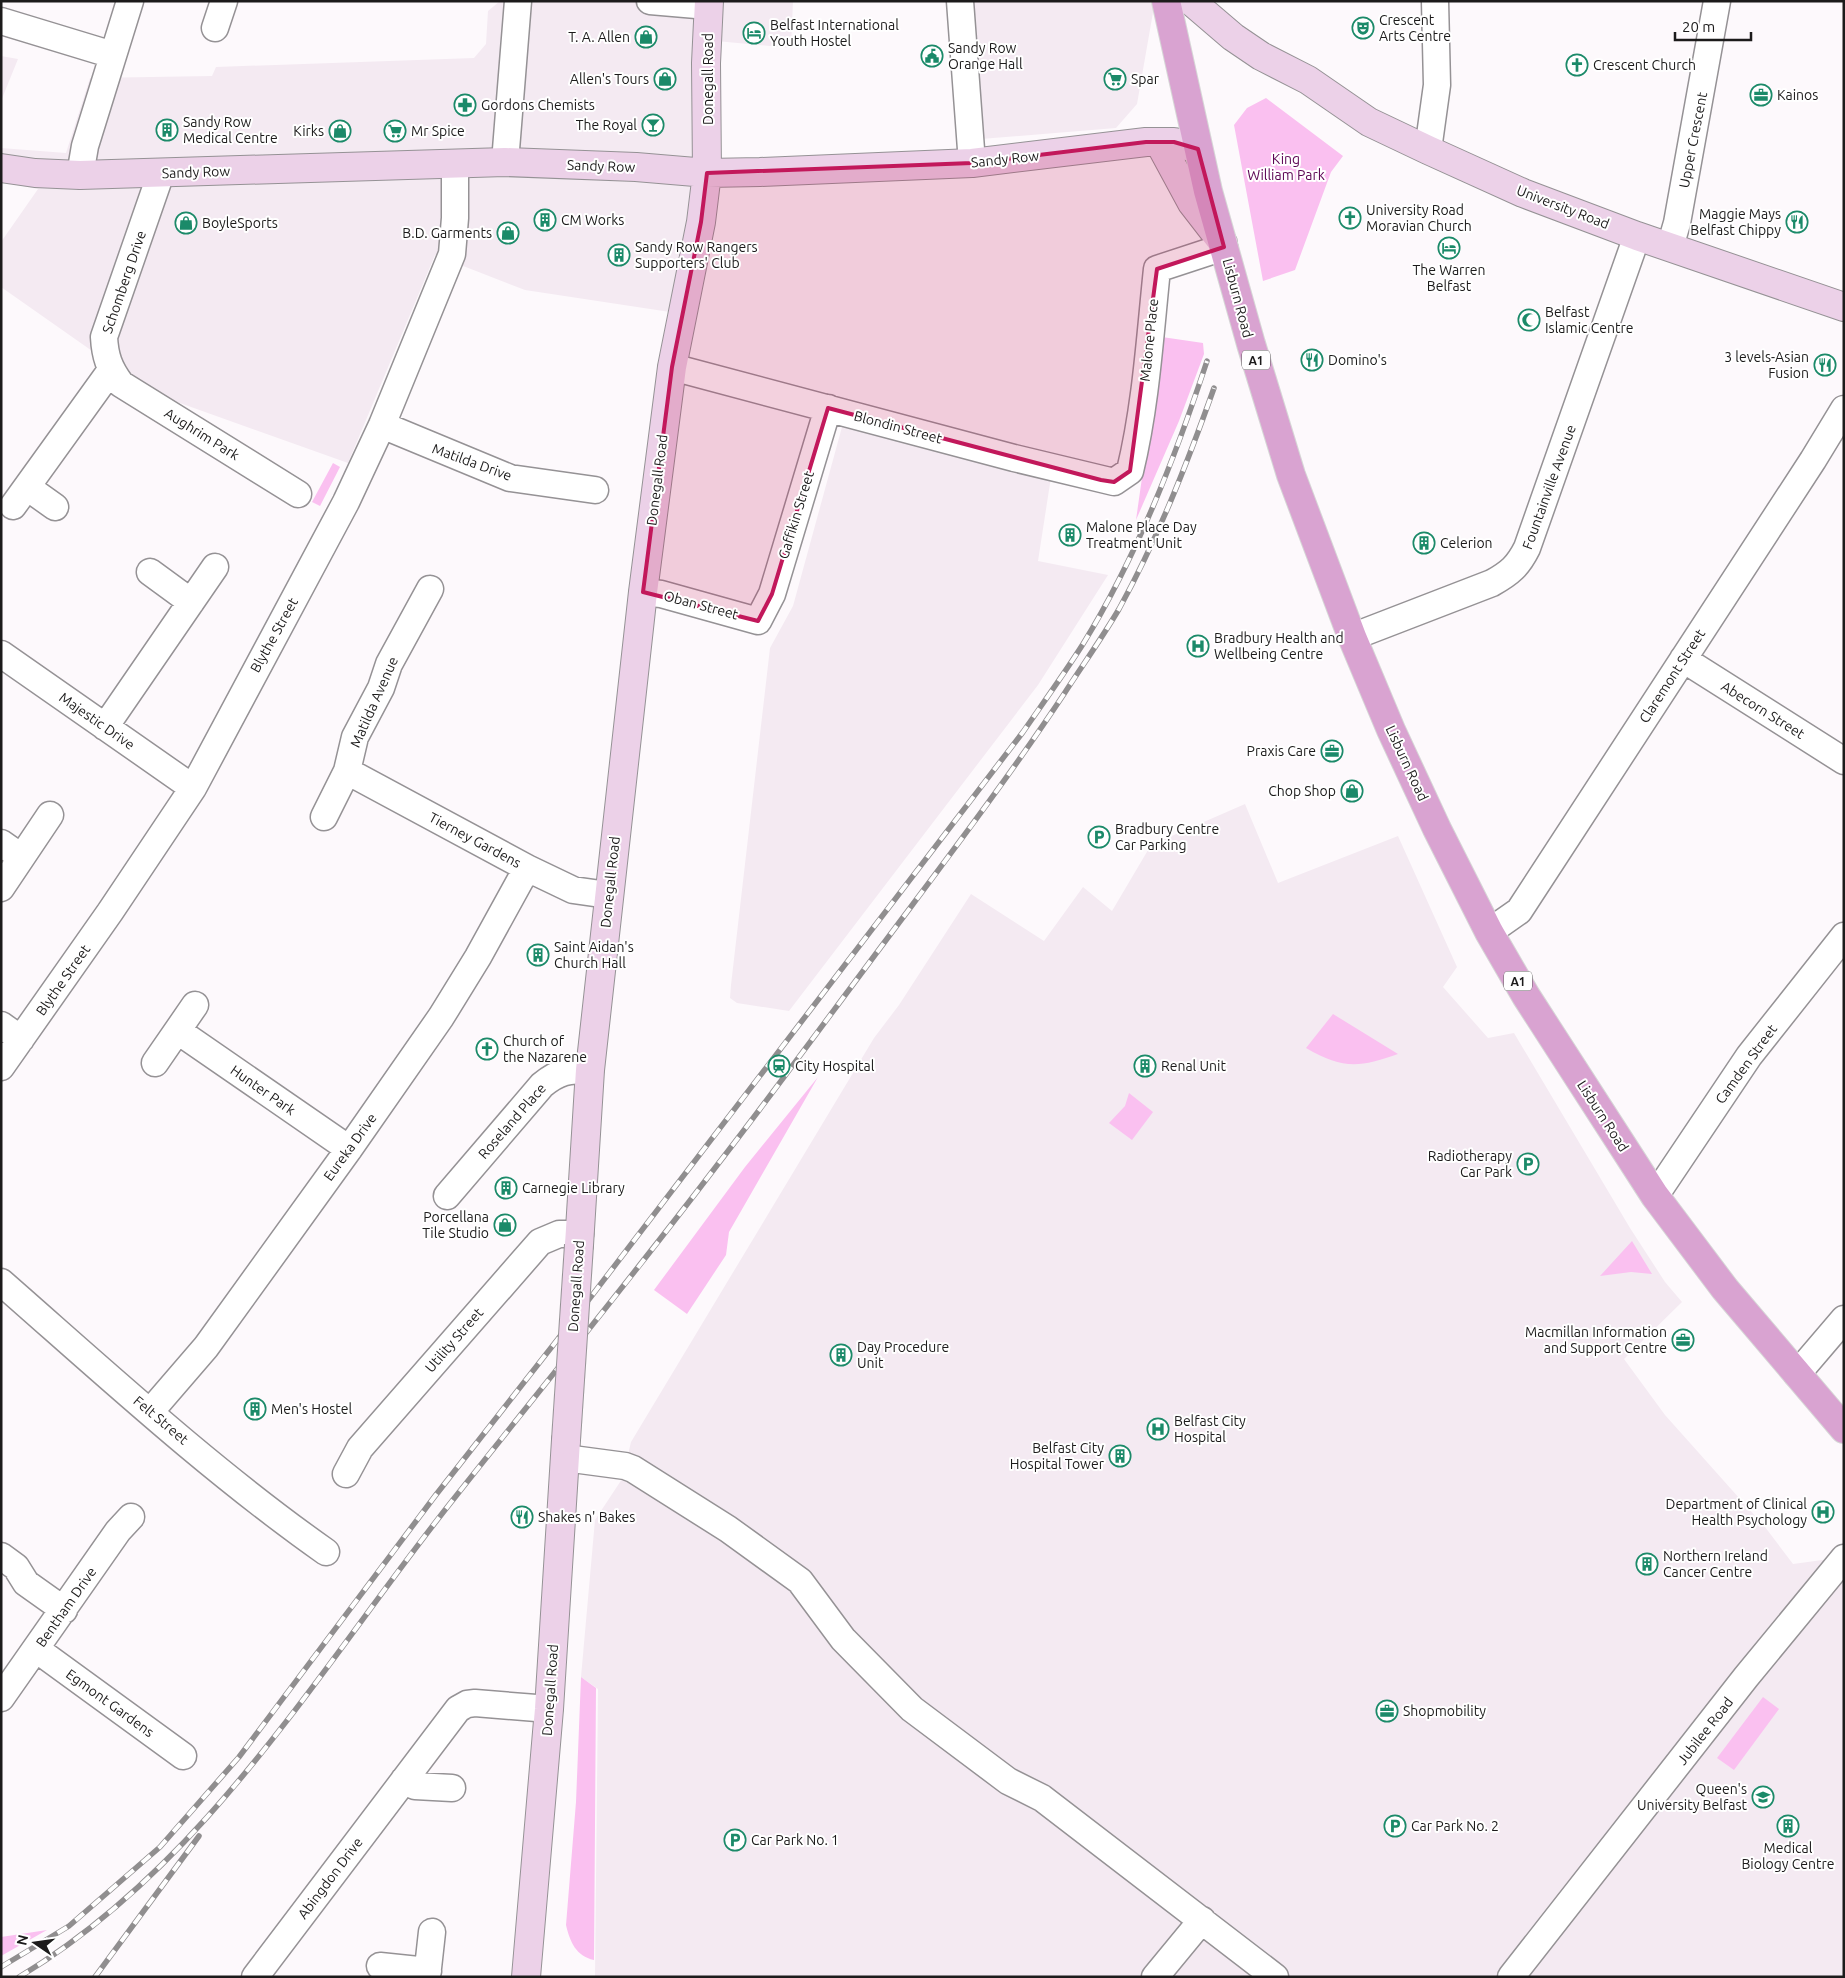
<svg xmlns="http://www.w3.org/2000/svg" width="1845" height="1978" viewBox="0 0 1845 1978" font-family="Ubuntu,sans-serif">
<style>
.built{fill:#f4eaf2}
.green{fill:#fac0f0}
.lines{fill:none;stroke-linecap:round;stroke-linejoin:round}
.street-casing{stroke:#959295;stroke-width:29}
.secondary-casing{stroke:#959295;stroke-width:30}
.primary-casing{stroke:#d6d6d6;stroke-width:30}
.street{stroke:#fff;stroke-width:26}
.secondary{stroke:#ecd1e8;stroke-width:28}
.primary{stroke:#d9a3d1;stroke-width:28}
.rail-casing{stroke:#908e8f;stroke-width:5.5}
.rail{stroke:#fff;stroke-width:4;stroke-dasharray:11;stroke-linecap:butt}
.secondary-bridge-casing{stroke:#959295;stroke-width:30;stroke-linecap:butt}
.secondary-bridge{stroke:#ecd1e8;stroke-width:28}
.marked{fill:#c2185b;fill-opacity:0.2;stroke:#c2185b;stroke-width:4;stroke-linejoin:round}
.labels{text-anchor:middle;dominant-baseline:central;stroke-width:4;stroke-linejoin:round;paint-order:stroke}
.shield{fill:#fff;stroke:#605f5f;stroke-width:1}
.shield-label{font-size:12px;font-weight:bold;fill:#1c1b1b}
.poi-label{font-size:14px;fill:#1c1b1b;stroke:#fff;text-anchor:start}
.street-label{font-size:14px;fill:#1c1b1b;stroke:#fff}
.park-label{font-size:14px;fill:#5c0554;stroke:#fff}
</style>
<rect width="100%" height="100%" fill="#fdf9fc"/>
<path class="built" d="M500 1H793L791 48 706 40 686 231 670 312 525 290 435 255 348 463 152 393 1 287V242L38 189 1 182V148L66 153 90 78 212 76 216 67 474 58 486 44 488 11Z
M969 1H1155L1137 104 1116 128 981 139Z
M1 56 18 59 1 101Z
M842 427 1051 477 1038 561 1108 575 1038 685 789 1011 737 1003 730 998 731 985 770 648 793 606Z
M1245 804 1278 883 1398 836 1457 967 1443 987 1488 1038 1514 1033 1630 1228 1665 1282 1682 1302 1624 1359 1665 1415 1765 1527 1793 1564 1844 1557V1977H595L598 1689 581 1677 595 1520 622 1479 631 1442 874 1038 899 1005 971 894 1044 941 1083 887 1112 911 1151 845Z"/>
<path class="green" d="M1266 98 1343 156 1331 172 1295 270 1263 281 1234 125 1247 108Z
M1162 337 1203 343 1204 354 1179 421 1136 520Z
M333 463 340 467 320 506 312 502Z
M1333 1014 1398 1054C1359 1068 1342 1069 1306 1048Z
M818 1077 729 1232 726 1255 687 1314 654 1290 745 1167Z
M1129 1093 1153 1112 1132 1140 1109 1123 1125 1106Z
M1632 1241 1652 1274 1631 1272 1600 1276Z
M581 1677 596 1688 594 1960C576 1956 570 1942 566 1925L576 1802Z
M1763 1697 1779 1709 1734 1770 1717 1758Z
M47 1930 1 1956V1937Z"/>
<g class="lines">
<g class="street-casing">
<path id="street" d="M650 1 708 6
M960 1 972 163
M1 21 113 55
M215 28 224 1
M1428 150 1437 85 1435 1
M505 162 518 1
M161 173 104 337C105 356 109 368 121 384L298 494
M80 175 85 146 130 1
M1670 247 1677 223 1717 1
M672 367 1014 458 1114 482 1130 471C1146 405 1150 336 1157 269L1224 247
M382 425 510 478 595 490
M27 487 55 507
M13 506 111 370
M150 572 191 602
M643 592 661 594 758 621 772 594 828 408
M1352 637 1492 583C1510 573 1518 566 1527 548L1637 236
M1 654 193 788
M1683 659 1844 761
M105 727 215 567
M347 771 527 868 573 890 608 895
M324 817 347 771 355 737 381 688 389 664 430 589
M1 843 21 857
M1 888 50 815
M1489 932 1519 911 1813 460 1844 409
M1 1025 21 1039
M178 1031 349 1149
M155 1063 195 1005
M1 1067 110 912 193 788 346 502 382 425 452 254 455 218V164
M447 1196 542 1085C559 1071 568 1070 590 1070
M1655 1196 1749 1056 1844 936
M1 1282C106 1374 211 1471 326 1552
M1797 1374 1844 1319
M150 1412 206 1347 349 1149 441 1017 478 957 527 868
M565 1458 625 1466 633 1469 728 1529 800 1581 843 1639 912 1709 1008 1781 1042 1798 1275 1977
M346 1474 360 1448 540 1242 559 1234H580
M1 1556 16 1567 26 1583 64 1610
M36 1649 183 1756
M1 1698 118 1531 131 1517
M404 1780 415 1786 452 1788
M380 1966 428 1971
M255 1977 458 1709 467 1704 475 1703 549 1709
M427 1977 432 1932
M1155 1977 1202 1920
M1511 1977 1746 1677 1844 1558"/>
</g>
<g class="secondary-casing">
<path id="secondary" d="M1191 1 1233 37 1261 56 1308 80 1369 122 1428 150 1523 193 1637 236 1844 307
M1159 142 1192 203 1223 243
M1 168 35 173 80 175 505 162 636 167 707 173 760 172 972 163 1146 142H1174L1198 149
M579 1245 590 1070 643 592 672 367 701 222 707 173 706 63 709 1
M526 1977 549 1709 566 1440"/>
</g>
<g class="primary-casing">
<path id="primary" d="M1166 1 1208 191 1251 344 1291 475 1352 637 1391 730 1437 829 1489 932 1526 996 1655 1196 1725 1289 1844 1429"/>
</g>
<use href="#street" class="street"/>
<use href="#secondary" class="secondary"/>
<use href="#primary" class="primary"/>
<g class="rail-casing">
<path id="rail" d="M1 1967 69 1926 160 1847 239 1757 435 1496 590 1298 1023 732C1043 703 1064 674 1083 644 1137 556 1175 458 1207 361
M19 1977C209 1863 321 1665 456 1496 543 1386 633 1276 718 1164 769 1098 819 1030 869 963 935 874 1003 786 1064 694 1082 666 1102 638 1119 609 1158 538 1187 464 1214 388
M95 1977 199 1836"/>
</g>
<use href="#rail" class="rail"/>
<g class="secondary-bridge-casing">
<path id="secondary-bridge" d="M566 1440 579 1245"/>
</g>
<use href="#secondary-bridge" class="secondary-bridge"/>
</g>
<path class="marked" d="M1146 142H1174L1198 149 1224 247 1157 269 1130 471 1114 482 1101 480 828 408 772 594 758 621 643 592 672 367 701 222 707 173 972 163Z"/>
<defs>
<g id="theatre-ring" transform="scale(1.125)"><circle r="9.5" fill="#fff" stroke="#1b8a69" stroke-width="1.5"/><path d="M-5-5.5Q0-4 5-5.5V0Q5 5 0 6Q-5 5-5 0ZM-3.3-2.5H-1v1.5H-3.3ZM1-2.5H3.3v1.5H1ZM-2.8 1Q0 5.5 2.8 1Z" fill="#1b8a69"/></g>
<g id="hotel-ring" transform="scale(1.125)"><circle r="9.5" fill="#fff" stroke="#1b8a69" stroke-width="1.5"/><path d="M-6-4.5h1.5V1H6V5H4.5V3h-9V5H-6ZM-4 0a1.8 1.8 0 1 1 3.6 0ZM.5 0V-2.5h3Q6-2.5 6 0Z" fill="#1b8a69"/></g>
<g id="shop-ring" transform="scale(1.125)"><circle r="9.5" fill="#fff" stroke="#1b8a69" stroke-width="1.5"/><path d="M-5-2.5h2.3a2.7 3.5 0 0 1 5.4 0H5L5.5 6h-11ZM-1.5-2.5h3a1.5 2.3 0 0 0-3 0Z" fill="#1b8a69"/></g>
<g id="civic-ring" transform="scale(1.125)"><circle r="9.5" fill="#fff" stroke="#1b8a69" stroke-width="1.5"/><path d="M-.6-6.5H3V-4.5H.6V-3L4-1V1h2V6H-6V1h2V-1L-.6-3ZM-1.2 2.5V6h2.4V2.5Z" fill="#1b8a69"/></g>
<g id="church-ring" transform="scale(1.125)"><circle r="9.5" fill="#fff" stroke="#1b8a69" stroke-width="1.5"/><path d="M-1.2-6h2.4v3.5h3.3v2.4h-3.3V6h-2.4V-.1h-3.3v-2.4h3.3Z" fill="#1b8a69"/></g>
<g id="supermarket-ring" transform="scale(1.125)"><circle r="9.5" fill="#fff" stroke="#1b8a69" stroke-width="1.5"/><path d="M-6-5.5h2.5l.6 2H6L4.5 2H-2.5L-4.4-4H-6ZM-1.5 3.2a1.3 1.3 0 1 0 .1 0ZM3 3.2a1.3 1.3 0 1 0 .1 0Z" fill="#1b8a69"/></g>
<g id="office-ring" transform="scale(1.125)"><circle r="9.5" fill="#fff" stroke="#1b8a69" stroke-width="1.5"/><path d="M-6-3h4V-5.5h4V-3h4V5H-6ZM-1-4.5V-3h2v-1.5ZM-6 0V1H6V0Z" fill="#1b8a69"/></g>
<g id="pharmacy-ring" transform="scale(1.125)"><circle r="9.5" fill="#fff" stroke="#1b8a69" stroke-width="1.5"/><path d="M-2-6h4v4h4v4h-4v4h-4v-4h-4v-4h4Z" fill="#1b8a69"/></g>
<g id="bar-ring" transform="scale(1.125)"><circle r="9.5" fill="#fff" stroke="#1b8a69" stroke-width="1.5"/><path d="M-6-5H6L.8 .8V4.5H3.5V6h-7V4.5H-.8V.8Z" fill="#1b8a69"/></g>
<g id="building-ring" transform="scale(1.125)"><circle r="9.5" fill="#fff" stroke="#1b8a69" stroke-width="1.5"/><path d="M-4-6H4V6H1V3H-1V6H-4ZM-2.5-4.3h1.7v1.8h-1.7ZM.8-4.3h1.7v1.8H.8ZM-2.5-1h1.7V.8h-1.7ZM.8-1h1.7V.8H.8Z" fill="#1b8a69"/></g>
<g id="restaurant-ring" transform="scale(1.125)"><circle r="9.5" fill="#fff" stroke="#1b8a69" stroke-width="1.5"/><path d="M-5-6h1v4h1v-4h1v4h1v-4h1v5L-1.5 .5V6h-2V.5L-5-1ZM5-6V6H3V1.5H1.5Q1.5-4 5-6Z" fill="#1b8a69"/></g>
<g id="mosque-ring" transform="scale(1.125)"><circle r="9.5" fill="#fff" stroke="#1b8a69" stroke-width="1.5"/><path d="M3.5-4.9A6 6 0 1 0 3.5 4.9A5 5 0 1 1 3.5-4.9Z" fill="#1b8a69"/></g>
<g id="hospital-ring" transform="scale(1.125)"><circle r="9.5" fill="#fff" stroke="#1b8a69" stroke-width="1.5"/><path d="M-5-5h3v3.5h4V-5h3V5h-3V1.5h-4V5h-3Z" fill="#1b8a69"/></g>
<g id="parking-ring" transform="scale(1.125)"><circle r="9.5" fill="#fff" stroke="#1b8a69" stroke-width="1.5"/><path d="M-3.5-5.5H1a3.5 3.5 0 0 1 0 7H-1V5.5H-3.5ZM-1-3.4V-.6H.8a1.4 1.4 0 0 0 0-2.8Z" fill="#1b8a69"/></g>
<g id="station-ring" transform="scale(1.125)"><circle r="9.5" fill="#fff" stroke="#1b8a69" stroke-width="1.5"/><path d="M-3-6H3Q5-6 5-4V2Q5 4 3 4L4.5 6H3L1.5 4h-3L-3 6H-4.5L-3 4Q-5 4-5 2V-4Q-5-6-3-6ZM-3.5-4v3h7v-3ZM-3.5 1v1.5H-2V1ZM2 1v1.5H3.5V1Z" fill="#1b8a69"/></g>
<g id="university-ring" transform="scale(1.125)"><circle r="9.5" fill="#fff" stroke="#1b8a69" stroke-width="1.5"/><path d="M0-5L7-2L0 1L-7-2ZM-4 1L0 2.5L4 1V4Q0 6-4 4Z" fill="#1b8a69"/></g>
</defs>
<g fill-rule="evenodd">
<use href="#theatre-ring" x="1363" y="28"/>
<use href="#hotel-ring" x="754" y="33"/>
<use href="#shop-ring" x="646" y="37"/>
<use href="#civic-ring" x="932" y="56"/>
<use href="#church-ring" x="1577" y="65"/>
<use href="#shop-ring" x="665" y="79"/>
<use href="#supermarket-ring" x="1115" y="79"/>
<use href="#office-ring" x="1761" y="95"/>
<use href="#pharmacy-ring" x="465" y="105"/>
<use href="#bar-ring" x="653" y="125"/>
<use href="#building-ring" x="167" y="130"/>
<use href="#shop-ring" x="340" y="131"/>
<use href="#supermarket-ring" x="395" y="131"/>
<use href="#church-ring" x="1350" y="218"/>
<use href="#building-ring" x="545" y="220"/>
<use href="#restaurant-ring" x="1797" y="222"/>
<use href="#shop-ring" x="186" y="223"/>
<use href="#shop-ring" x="508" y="233"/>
<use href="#hotel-ring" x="1449" y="248"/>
<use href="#building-ring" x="619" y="255"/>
<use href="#mosque-ring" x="1529" y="320"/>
<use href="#restaurant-ring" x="1312" y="360"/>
<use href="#restaurant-ring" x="1825" y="365"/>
<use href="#building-ring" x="1070" y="535"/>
<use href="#building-ring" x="1424" y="543"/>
<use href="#hospital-ring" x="1198" y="646"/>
<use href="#office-ring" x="1332" y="751"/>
<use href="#shop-ring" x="1352" y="791"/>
<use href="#parking-ring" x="1099" y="837"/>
<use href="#building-ring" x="538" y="955"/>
<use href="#church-ring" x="487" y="1049"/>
<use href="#station-ring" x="779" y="1066"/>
<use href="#building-ring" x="1145" y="1066"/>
<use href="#parking-ring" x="1528" y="1164"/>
<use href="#building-ring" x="506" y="1188"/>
<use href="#shop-ring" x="505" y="1225"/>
<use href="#office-ring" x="1683" y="1340"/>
<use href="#building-ring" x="841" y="1355"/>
<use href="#building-ring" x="255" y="1409"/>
<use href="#hospital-ring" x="1158" y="1429"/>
<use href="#building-ring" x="1120" y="1456"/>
<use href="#hospital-ring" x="1823" y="1512"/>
<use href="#restaurant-ring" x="522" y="1517"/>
<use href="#building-ring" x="1647" y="1564"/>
<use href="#office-ring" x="1387" y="1711"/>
<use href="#university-ring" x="1763" y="1797"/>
<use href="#parking-ring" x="1395" y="1826"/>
<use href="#building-ring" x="1788" y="1826"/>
<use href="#parking-ring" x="735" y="1840"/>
</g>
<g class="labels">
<g class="shield">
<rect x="1242" y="350.5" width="28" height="19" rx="4"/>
<rect x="1504" y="971.5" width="28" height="19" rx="4"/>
</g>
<g class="shield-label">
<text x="1256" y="360">A1</text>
<text x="1518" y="981">A1</text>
</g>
<g class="poi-label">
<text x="1379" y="20">Crescent<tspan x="1379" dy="16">Arts Centre</tspan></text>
<text x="770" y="25">Belfast International<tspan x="770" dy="16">Youth Hostel</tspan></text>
<text x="630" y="37" text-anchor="end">T. A. Allen</text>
<text x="948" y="48">Sandy Row<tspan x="948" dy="16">Orange Hall</tspan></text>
<text x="1593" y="65">Crescent Church</text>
<text x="649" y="79" text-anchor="end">Allen's Tours</text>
<text x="1131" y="79">Spar</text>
<text x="1777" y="95">Kainos</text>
<text x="481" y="105">Gordons Chemists</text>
<text x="183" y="122">Sandy Row<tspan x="183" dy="16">Medical Centre</tspan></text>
<text x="637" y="125" text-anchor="end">The Royal</text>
<text x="324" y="131" text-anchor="end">Kirks</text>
<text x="411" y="131">Mr Spice</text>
<text x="1366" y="210">University Road<tspan x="1366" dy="16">Moravian Church</tspan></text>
<text x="1781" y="214" text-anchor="end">Maggie Mays<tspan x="1781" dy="16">Belfast Chippy</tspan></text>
<text x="561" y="220">CM Works</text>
<text x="202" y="223">BoyleSports</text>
<text x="492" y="233" text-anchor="end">B.D. Garments</text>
<text x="635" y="247">Sandy Row Rangers<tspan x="635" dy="16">Supporters' Club</tspan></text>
<text x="1449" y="270" text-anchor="middle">The Warren<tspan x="1449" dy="16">Belfast</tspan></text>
<text x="1545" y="312">Belfast<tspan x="1545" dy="16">Islamic Centre</tspan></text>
<text x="1809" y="357" text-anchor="end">3 levels-Asian<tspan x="1809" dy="16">Fusion</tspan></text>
<text x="1328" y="360">Domino's</text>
<text x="1086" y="527">Malone Place Day<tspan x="1086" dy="16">Treatment Unit</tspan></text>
<text x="1440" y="543">Celerion</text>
<text x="1214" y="638">Bradbury Health and<tspan x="1214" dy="16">Wellbeing Centre</tspan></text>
<text x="1316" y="751" text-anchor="end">Praxis Care</text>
<text x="1336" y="791" text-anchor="end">Chop Shop</text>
<text x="1115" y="829">Bradbury Centre<tspan x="1115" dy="16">Car Parking</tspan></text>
<text x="554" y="947">Saint Aidan's<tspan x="554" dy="16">Church Hall</tspan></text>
<text x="503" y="1041">Church of<tspan x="503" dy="16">the Nazarene</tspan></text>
<text x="795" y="1066">City Hospital</text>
<text x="1161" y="1066">Renal Unit</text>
<text x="1512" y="1156" text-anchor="end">Radiotherapy<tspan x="1512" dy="16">Car Park</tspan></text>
<text x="522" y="1188">Carnegie Library</text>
<text x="489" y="1217" text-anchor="end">Porcellana<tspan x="489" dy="16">Tile Studio</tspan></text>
<text x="1667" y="1332" text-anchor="end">Macmillan Information<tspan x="1667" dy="16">and Support Centre</tspan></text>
<text x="857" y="1347">Day Procedure<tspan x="857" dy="16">Unit</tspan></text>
<text x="271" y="1409">Men's Hostel</text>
<text x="1174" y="1421">Belfast City<tspan x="1174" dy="16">Hospital</tspan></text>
<text x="1104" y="1448" text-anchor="end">Belfast City<tspan x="1104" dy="16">Hospital Tower</tspan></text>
<text x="1807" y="1504" text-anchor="end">Department of Clinical<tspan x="1807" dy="16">Health Psychology</tspan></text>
<text x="538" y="1517">Shakes n' Bakes</text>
<text x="1663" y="1556">Northern Ireland<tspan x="1663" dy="16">Cancer Centre</tspan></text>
<text x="1403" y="1711">Shopmobility</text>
<text x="1747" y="1789" text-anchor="end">Queen's<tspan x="1747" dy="16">University Belfast</tspan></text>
<text x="1411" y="1826">Car Park No. 2</text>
<text x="751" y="1840">Car Park No. 1</text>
<text x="1788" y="1848" text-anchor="middle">Medical<tspan x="1788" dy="16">Biology Centre</tspan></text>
</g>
<g class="street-label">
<text transform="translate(708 79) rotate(-90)">Donegall Road</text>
<text transform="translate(1693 140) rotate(-79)">Upper Crescent</text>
<text transform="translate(1005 159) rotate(-6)">Sandy Row</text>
<text transform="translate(601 166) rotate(2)">Sandy Row</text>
<text transform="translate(196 172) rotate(-2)">Sandy Row</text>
<text transform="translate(1563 207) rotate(21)">University Road</text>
<text transform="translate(124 282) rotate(-71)">Schomberg Drive</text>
<text transform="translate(1238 298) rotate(75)">Lisburn Road</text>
<text transform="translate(1149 340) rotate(-84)">Malone Place</text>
<text transform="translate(898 427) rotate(15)">Blondin Street</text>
<text transform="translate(202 434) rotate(32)">Aughrim Park</text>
<text transform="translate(472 462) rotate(20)">Matilda Drive</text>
<text transform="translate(657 480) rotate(-83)">Donegall Road</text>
<text transform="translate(1549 487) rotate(-70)">Fountainville Avenue</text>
<text transform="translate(796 515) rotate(-73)">Gaffikin Street</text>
<text transform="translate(701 605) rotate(15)">Oban Street</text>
<text transform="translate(274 635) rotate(-61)">Blythe Street</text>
<text transform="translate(1672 676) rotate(-57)">Claremont Street</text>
<text transform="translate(374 702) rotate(-66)">Matilda Avenue</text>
<text transform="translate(1763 710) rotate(32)">Abecorn Street</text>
<text transform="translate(97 721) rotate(35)">Majestic Drive</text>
<text transform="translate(1407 763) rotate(65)">Lisburn Road</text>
<text transform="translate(475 840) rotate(28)">Tierney Gardens</text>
<text transform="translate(610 882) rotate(-84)">Donegall Road</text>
<text transform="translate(63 980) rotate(-55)">Blythe Street</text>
<text transform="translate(1746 1064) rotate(-54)">Camden Street</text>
<text transform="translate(263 1090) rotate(35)">Hunter Park</text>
<text transform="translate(1603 1116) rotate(57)">Lisburn Road</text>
<text transform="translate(512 1121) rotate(-49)">Roseland Place</text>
<text transform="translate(350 1147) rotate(-54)">Eureka Drive</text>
<text transform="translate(576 1286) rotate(-86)">Donegall Road</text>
<text transform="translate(454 1340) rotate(-49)">Utility Street</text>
<text transform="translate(161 1420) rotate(40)">Felt Street</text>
<text transform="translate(66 1607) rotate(-55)">Bentham Drive</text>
<text transform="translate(550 1690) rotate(-86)">Donegall Road</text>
<text transform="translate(110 1703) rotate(36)">Egmont Gardens</text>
<text transform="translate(1705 1731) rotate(-52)">Jubilee Road</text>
<text transform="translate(330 1878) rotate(-53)">Abingdon Drive</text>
</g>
<g class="park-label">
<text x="1286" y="159">King<tspan x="1286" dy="16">William Park</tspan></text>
</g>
</g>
<rect width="1845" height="1978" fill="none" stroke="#1c1b1b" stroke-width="5"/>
<g transform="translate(35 1943) rotate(283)" stroke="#ffffff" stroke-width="4" paint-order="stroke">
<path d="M0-4L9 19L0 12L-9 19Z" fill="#1c1b1b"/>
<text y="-8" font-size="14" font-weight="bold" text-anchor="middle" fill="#1c1b1b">N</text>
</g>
<path d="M1675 32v8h76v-8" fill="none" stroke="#1c1b1b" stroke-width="2.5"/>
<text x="1682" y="32" font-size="15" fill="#1c1b1b" stroke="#ffffff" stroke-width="4" paint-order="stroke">20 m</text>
</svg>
